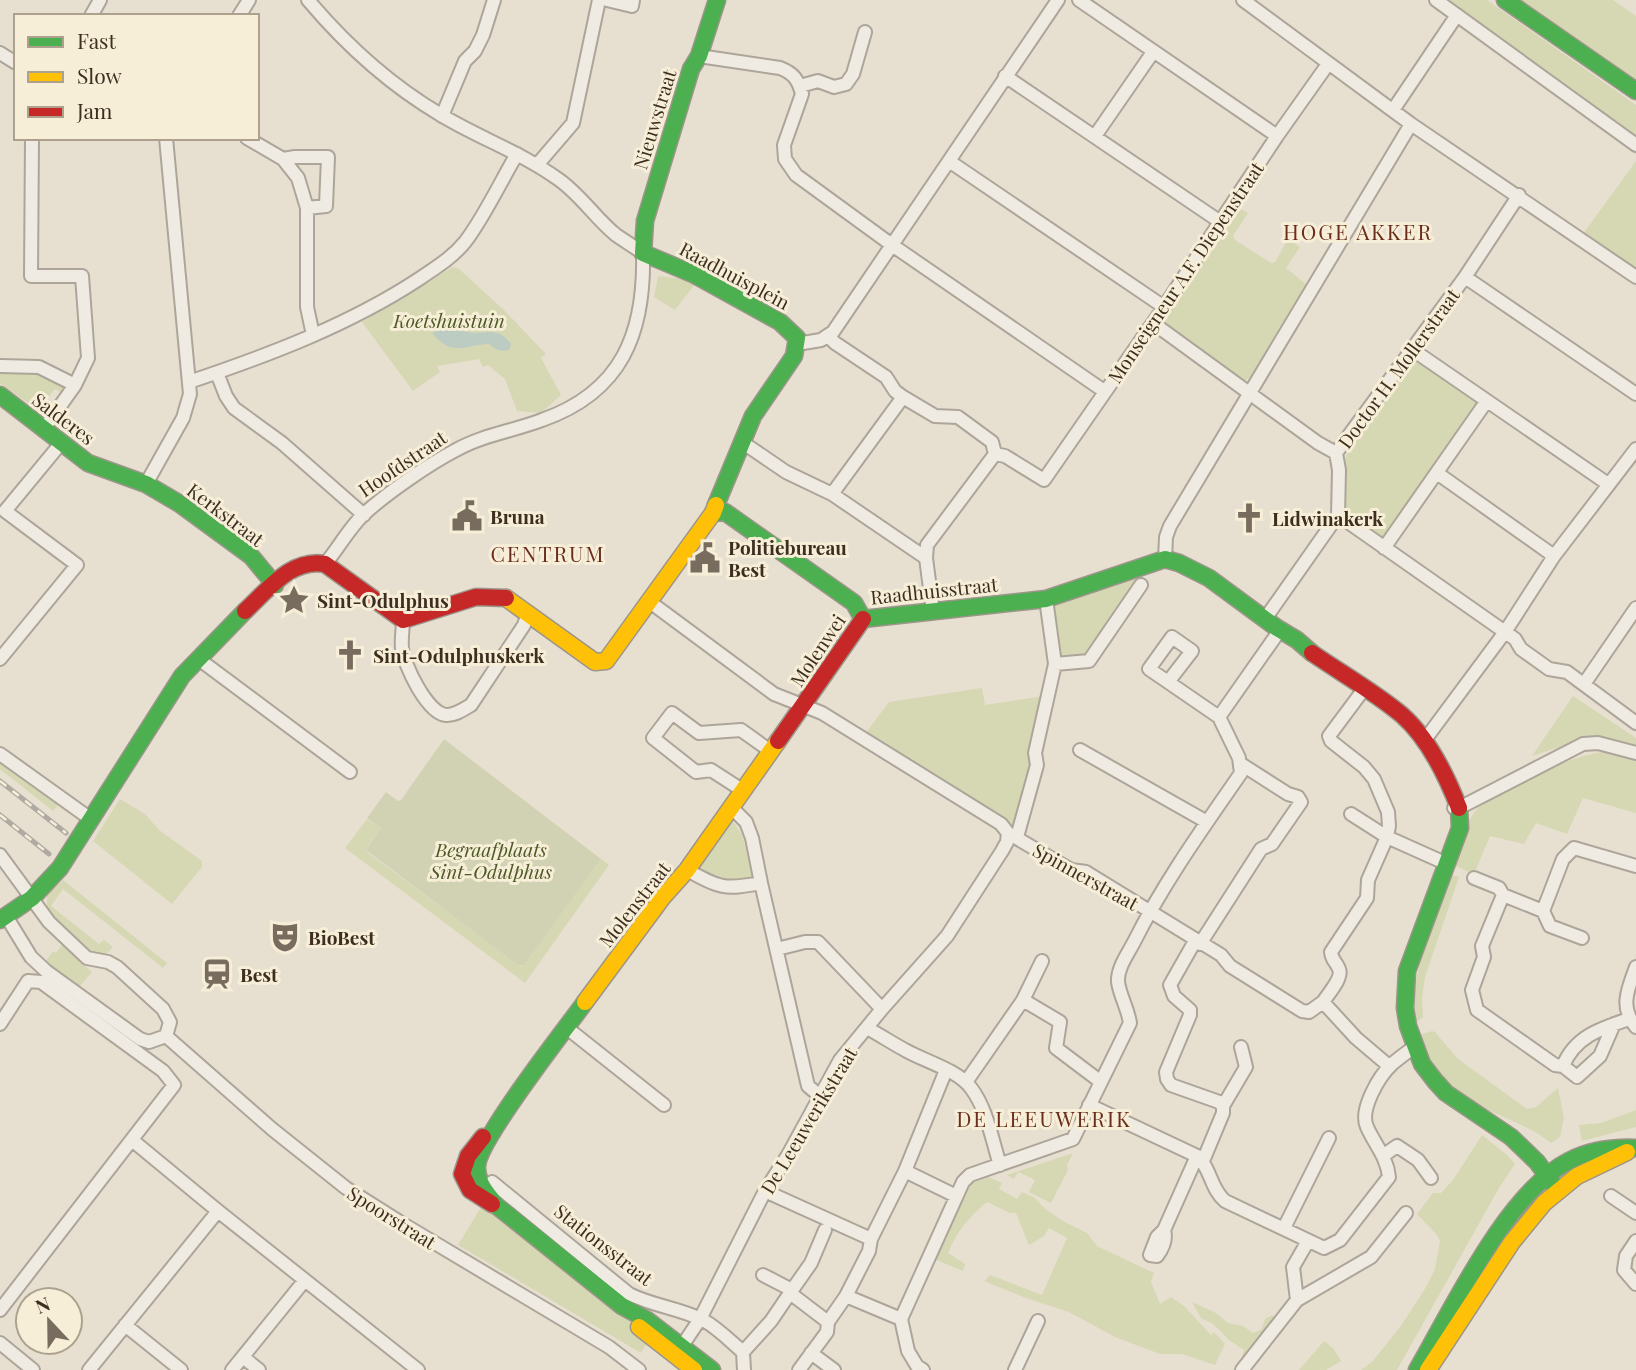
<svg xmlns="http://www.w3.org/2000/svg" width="1636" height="1370" viewBox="0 0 1636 1370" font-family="'Playfair Display',serif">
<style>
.green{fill:#d6d7b3}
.cemetery{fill:#d1d1b3}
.water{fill:#bcccc2}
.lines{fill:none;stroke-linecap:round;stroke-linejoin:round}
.street-casing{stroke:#ada599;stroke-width:16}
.fast-casing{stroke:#9c958a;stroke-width:19}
.slow-casing{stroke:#9c958a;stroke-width:19}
.jam-casing{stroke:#9c958a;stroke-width:19}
.street{stroke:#efebe3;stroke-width:12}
.fast{stroke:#4caf50;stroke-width:16}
.slow{stroke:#ffc107;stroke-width:16}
.jam{stroke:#c62828;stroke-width:16}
.rail-casing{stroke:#afaaa2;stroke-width:5}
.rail{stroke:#f7eed8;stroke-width:2.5;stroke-dasharray:8;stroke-linecap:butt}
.labels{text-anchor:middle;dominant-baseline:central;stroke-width:6;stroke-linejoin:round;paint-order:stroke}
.street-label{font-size:19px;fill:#3d2e20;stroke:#f7eed8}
.park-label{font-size:19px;font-style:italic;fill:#4d5a26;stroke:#f7eed8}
.poi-label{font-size:19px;font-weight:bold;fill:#3d2e20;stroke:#f7eed8;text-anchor:start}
.neighbourhood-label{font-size:21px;letter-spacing:2px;fill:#6b2e1e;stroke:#f7eed8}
</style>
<rect width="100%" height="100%" fill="#e7e0d1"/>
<path class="green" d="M1449 0H1487L1636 105V138Z
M1514 0H1613L1636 16V85Z
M1636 161V271L1583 234Z
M1236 206 1248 213 1233 236 1235 240 1271 263 1275 262 1288 239 1300 247 1286 268 1306 284 1250 377 1244 381 1161 321Z
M453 267 458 268 505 311 546 354 541 358 561 395 541 413 517 411 505 379 488 365 483 367 479 359 437 366 440 372 413 391 362 322Z
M658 276 685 279 695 284 675 310 654 297Z
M1416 358 1476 400V403L1383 536 1379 538 1345 513 1343 465 1347 454Z
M0 371H39L68 385 63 393 55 389 41 406 47 412 45 415 0 383Z
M1136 576V587L1089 655 1061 656 1054 607Z
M982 688 985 705 1044 696 1028 755 1031 768 1014 829 865 734 889 702Z
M1573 696 1636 738V746L1605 737H1591L1532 756Z
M1604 752 1636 761V813L1583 798 1567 834 1536 823 1524 844 1490 836 1474 874 1455 866C1461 849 1464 824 1476 810 1493 790 1578 753 1604 752Z
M0 763 57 802 76 819 58 805 53 811 0 769Z
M120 799 145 814 159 830 202 861V867L172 904 93 841Z
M730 817 742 835 753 877 750 879 727 880 698 871 695 863Z
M367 819 381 828 366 849 367 852 522 967 601 859 609 865 525 983 345 848Z
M1451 875 1459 877 1425 977 1422 999 1423 1017 1414 1024C1410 971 1433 924 1451 875Z
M63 880 167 963 163 968 63 889 51 906 99 944 104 940 113 947 104 956C81 952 58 928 44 908L47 906V895Z
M62 945 92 972 80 986 46 961 53 951 56 953Z
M1432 1031 1435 1032 1458 1059 1527 1109 1536 1107 1558 1088 1564 1118 1560 1137 1551 1143C1529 1125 1502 1118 1478 1105 1449 1089 1430 1066 1417 1036Z
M1636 1110V1127L1582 1141 1579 1125 1601 1123Z
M1482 1135 1507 1155 1515 1164 1499 1188 1397 1370H1361L1372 1362 1400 1327 1425 1289 1435 1269 1440 1241 1437 1235 1417 1214 1433 1193H1441L1453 1180Z
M1073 1153 1067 1165 1068 1170 1051 1203 1029 1192 1035 1180 1018 1172 1014 1179 1007 1175Z
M988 1177 1002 1183 999 1189 1017 1199 1022 1192 1035 1198 1045 1209 1063 1221 1087 1233 1097 1246 1154 1273 1151 1282 1160 1304 1171 1297 1184 1306 1211 1335 1214 1332 1225 1344 1215 1365 1182 1354H1160L1115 1337 1069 1312 1026 1298 984 1281 990 1275 1042 1295 1067 1238 1049 1228 1044 1236 1029 1245 1016 1213H1010L987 1202C969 1217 957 1231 948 1253L965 1264 963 1271 934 1259 966 1192 973 1183Z
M483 1204 616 1309 649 1339 641 1353 458 1245Z
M1192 1302 1216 1313 1228 1323 1243 1326 1253 1333 1261 1330 1265 1319 1272 1315 1276 1318 1246 1357 1242 1356 1244 1350 1229 1340 1213 1324 1201 1318Z
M1324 1341 1333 1348 1341 1361 1326 1370H1299Z"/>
<path class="cemetery" d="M444 739 601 859 523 966 517 964 366 850 381 828 367 818 386 792 398 801 401 800Z"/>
<path class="water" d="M445 323C452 326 460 331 467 332 486 336 497 325 511 344L509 350C500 352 496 350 489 344 463 345 453 358 432 333L435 332 436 325Z"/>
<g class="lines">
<g class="street-casing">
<path id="street" d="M308 0C346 45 390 85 441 115 479 138 522 153 558 179 581 195 595 218 616 235 625 241 634 247 643 253 645 333 622 392 542 420 513 431 483 435 456 450 429 464 387 493 364 514 349 528 338 549 325 564
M607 0 632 6 633 0
M1079 0 1277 136
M1243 0 1411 124 1636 277
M1436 0 1636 145
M91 16 100 0
M239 16 249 0
M0 53 16 63
M699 56 780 68C793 73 798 79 802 94L784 145 785 159 796 175 892 245 1104 391
M1005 76 1219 221
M800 86 818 81 834 87 846 84 853 74 865 32
M1393 110 1457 15
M442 116 465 61 475 51 483 35 494 0
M1095 136 1153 52
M32 138 31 276H82L88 358 75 385 43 430
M247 138 283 159 298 178 307 208V307L313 335
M283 159 295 157H328L326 206 307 208
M949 161 1164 307
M537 165 573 123 599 0
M1465 277 1636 394
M1153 323 1318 443 1336 453
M829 337 835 343 886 377 895 391 903 397 935 416 958 417 992 442 995 454 1005 456 1044 480 1164 307 1277 136 1328 64
M797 344 821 340 833 332 1058 0
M1413 350 1608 484
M0 366 39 367 75 385
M217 373 226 396 234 408 282 443 364 515
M189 382C269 355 349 325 419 279 435 268 452 258 465 242 483 219 501 181 517 154
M742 442 786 472 832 494 926 558
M1437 473 1554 556
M146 484 183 418 190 394 166 138
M832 494 903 397
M1338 515 1515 639 1521 649 1549 669 1567 672 1636 723
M1384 548 1486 402
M1165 559 1166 537 1170 526 1411 124
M650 602 774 694 822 713 1001 824 1008 833 1071 870 1086 872 1221 955 1230 966 1302 1011 1309 1012 1323 1002 1356 1038 1389 1066
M933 612 926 558 927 545 995 454
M1265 619 1338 515 1339 470 1336 453 1465 277 1519 195
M403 620C403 629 401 638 402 648 404 665 427 713 446 715 454 716 464 709 471 705L524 625 528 613
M1172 637 1192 651 1168 682 1149 669Z
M0 659 77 565 5 511 62 442
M200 660 350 772
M1055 664 1089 661 1141 585
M1168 682 1219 717
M1584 684 1636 608
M1424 741 1505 632 1554 556 1636 449
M1080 750 1207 822
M0 754 92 820
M742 790 711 770 696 772 653 738 672 713 699 733 741 730 769 750
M732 808 746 822 752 838 761 883 808 1086 820 1096
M1454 808H1459L1583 744 1598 743 1636 753
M1351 814 1387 837 1445 863
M1017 837 1037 765 1035 753 1055 664 1046 599
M0 855 49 922 87 958 108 962 117 967 163 1009 170 1022 166 1036 149 1042 140 1039 46 971 31 957 6 916
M687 870C720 888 724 890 761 883
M1474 878 1499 888 1503 895 1543 911 1550 926 1582 938
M1503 895 1482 946 1484 957 1472 990 1477 1010 1555 1065 1563 1066 1577 1077 1600 1056 1614 1024
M1543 911 1563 859 1574 848 1636 866
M1195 941 1170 985 1174 996 1190 1010V1015L1166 1072 1167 1079 1171 1085 1219 1102 1223 1106V1113L1203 1161
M1200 944 1261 849 1272 844 1301 802 1298 797 1288 794 1241 764
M777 949 805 942H818L882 1009
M1636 967C1628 989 1619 1007 1636 1027
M1023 1000 1042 961
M1323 1002C1328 994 1343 978 1339 969 1336 961 1332 961 1331 952L1367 898 1368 880 1387 837 1389 826 1388 812 1374 779 1364 767 1331 741 1329 736 1364 689
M0 1024 28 981 41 982 163 1071 174 1085 0 1310
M567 1028 664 1105
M867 1028C880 1035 892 1043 905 1050 924 1061 958 1070 971 1088 987 1109 992 1140 1000 1165
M166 1036 272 1129 346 1188 403 1224 609 1347 639 1370
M1563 1066C1575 1036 1602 1028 1629 1019
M966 1082 1023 1000 1060 1022 1056 1048 1101 1082
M1089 1105 1197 1156C1211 1168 1210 1188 1225 1201L1324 1248 1340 1240 1389 1177C1387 1157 1375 1145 1367 1127 1359 1110 1379 1076 1392 1064 1399 1058 1406 1053 1414 1047
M1223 1106 1246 1067 1241 1047
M132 1140 218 1211 418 1370
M1384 1155 1397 1146 1418 1160 1431 1178
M905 1171 956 1196
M492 1182 629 1294C653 1306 679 1308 703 1320 718 1328 731 1342 743 1352
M765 1191 871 1239
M1611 1196 1636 1213
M1284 1228 1329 1138
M1164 1230C1167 1240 1163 1248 1157 1256L1150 1255 1157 1237 1164 1230 1197 1156
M1636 1241 1626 1256 1624 1270 1636 1284
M763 1275 792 1290
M790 1293 811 1263 825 1230
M846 1296 901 1319
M1297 1300 1293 1267 1308 1241
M125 1325 181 1370
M0 1343 33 1370
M678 1352 700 1319 765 1191 788 1155 840 1060 882 1009 947 936 1002 851 1007 842 1008 833
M743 1352 771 1321 790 1293 828 1322
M743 1352 744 1370
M811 1353 834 1370
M243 1357 259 1370
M89 1370 218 1211
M232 1370 305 1280
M799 1370 827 1332 828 1322 846 1296 869 1251 871 1239 905 1171 946 1070
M923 1370 917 1366 908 1351 901 1319 963 1182 970 1175 1073 1139 1130 1023C1128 1009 1120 996 1118 982 1117 968 1128 954 1134 942 1164 882 1203 828 1241 773L1239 758 1219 717 1280 630
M1015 1370 1038 1321
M1242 1370 1297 1300 1371 1257 1406 1213"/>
</g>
<g class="fast-casing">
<path id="fast" d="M1505 0 1636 91
M0 395 88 463 146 484 180 504 251 556 275 585
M716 505 753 416 794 356 797 338 780 322 693 274 643 253 645 221 691 69 699 56 717 0
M713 513 725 512 854 603 863 619
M863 619 1046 599 1165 559 1179 563 1209 578 1277 628 1297 640 1312 653
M1459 808 1460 828 1407 971 1405 1008 1408 1026 1422 1064 1435 1081 1446 1093 1511 1137 1537 1162 1558 1191
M0 920 32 898 60 868 182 676 245 611
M585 1002C566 1029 474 1144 477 1169 478 1184 487 1194 497 1206L622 1306 647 1320 712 1370
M1417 1370C1452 1310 1507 1192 1569 1161 1590 1150 1613 1147 1636 1148"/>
</g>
<g class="slow-casing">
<path id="slow" d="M506 598 595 662 606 661 713 513 716 505
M585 1002 662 898 687 870 778 741
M639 1327 694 1370
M1428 1370 1512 1242 1544 1203 1577 1176 1627 1152"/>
</g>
<g class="jam-casing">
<path id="jam" d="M245 611C268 590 291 558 325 564L403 620 476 597 506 598
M1312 653C1341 673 1376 693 1402 715 1428 738 1447 777 1459 808
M778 741 863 619
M483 1137 468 1156 462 1174 470 1190 492 1204"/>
</g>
<use href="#street" class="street"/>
<use href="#fast" class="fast"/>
<use href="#slow" class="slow"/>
<use href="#jam" class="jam"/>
<g class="rail-casing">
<path id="rail" d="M0 781 66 833
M0 815 49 854"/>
</g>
<use href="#rail" class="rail"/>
</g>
<defs>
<g id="civic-bare" transform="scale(2.415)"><path d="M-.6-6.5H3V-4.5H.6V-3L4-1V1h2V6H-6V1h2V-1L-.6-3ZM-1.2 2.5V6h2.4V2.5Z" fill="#786c5e" stroke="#f7eed8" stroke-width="2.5" paint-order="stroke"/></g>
<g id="church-bare" transform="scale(2.415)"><path d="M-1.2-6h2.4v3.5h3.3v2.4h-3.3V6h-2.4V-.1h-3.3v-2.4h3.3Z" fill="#786c5e" stroke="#f7eed8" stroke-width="2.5" paint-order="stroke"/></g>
<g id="sight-bare" transform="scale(2.415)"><path d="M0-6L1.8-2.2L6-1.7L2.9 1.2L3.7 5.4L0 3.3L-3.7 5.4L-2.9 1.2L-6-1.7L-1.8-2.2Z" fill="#786c5e" stroke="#f7eed8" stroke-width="2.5" paint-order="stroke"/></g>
<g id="theatre-bare" transform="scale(2.415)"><path d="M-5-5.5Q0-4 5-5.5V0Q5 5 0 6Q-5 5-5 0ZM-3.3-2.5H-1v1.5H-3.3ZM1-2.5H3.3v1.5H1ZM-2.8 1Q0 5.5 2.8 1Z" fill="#786c5e" stroke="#f7eed8" stroke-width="2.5" paint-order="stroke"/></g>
<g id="station-bare" transform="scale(2.415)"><path d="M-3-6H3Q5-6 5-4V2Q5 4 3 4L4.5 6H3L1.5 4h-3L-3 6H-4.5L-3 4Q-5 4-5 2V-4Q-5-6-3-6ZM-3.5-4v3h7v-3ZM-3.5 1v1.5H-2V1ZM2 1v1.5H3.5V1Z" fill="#786c5e" stroke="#f7eed8" stroke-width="2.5" paint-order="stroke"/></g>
</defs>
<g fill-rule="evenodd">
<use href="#civic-bare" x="467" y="516"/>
<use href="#church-bare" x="1249" y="518"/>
<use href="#civic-bare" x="705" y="558"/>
<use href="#sight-bare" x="294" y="600"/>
<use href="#church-bare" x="350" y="655"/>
<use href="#theatre-bare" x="285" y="937"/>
<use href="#station-bare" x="217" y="974"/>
</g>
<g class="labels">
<g class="street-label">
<text transform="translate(654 119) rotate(-73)">Nieuwstraat</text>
<text transform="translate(1185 272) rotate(-56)">Monseigneur A.F. Diepenstraat</text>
<text transform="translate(735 275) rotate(28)">Raadhuisplein</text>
<text transform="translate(1398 368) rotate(-54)">Doctor H. Mollerstraat</text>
<text transform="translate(64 418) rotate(37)">Salderes</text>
<text transform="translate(402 463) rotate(-34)">Hoofdstraat</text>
<text transform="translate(226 514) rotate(37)">Kerkstraat</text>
<text transform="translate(934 590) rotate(-6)">Raadhuisstraat</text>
<text transform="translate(817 650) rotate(-56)">Molenwei</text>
<text transform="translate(1086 876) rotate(29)">Spinnerstraat</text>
<text transform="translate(634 904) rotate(-52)">Molenstraat</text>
<text transform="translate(808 1120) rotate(-59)">De Leeuwerikstraat</text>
<text transform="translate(392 1217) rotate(32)">Spoorstraat</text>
<text transform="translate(604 1244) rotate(38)">Stationsstraat</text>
</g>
<g class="park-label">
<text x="449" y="320">Koetshuistuin</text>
<text x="491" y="849">Begraafplaats<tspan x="491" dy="22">Sint-Odulphus</tspan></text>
</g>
<g class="poi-label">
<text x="490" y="516">Bruna</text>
<text x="1272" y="518">Lidwinakerk</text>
<text x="728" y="547">Politiebureau<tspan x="728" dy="22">Best</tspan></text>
<text x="317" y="600">Sint-Odulphus</text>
<text x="373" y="655">Sint-Odulphuskerk</text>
<text x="308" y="937">BioBest</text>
<text x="240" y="974">Best</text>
</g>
<g class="neighbourhood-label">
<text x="1358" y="231">HOGE AKKER</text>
<text x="548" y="553">CENTRUM</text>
<text x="1044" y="1118">DE LEEUWERIK</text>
</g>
</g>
<rect x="14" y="14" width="245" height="126" fill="#f7eed8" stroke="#ada18e" stroke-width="2"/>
<rect x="28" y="37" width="35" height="10" fill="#4caf50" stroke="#ada18e" stroke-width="2"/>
<text x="77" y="49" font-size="21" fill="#3d2e20">Fast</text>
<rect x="28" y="72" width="35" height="10" fill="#ffc107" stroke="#ada18e" stroke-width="2"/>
<text x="77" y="84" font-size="21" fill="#3d2e20">Slow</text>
<rect x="28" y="107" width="35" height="10" fill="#c62828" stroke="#ada18e" stroke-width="2"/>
<text x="77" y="119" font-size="21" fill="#3d2e20">Jam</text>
<g transform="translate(49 1321) rotate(338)"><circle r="33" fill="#f7eed8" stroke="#ada18e" stroke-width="2"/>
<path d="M0-5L12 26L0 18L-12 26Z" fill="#786c5e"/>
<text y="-10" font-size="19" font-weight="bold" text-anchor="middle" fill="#3d2e20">N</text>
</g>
</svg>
